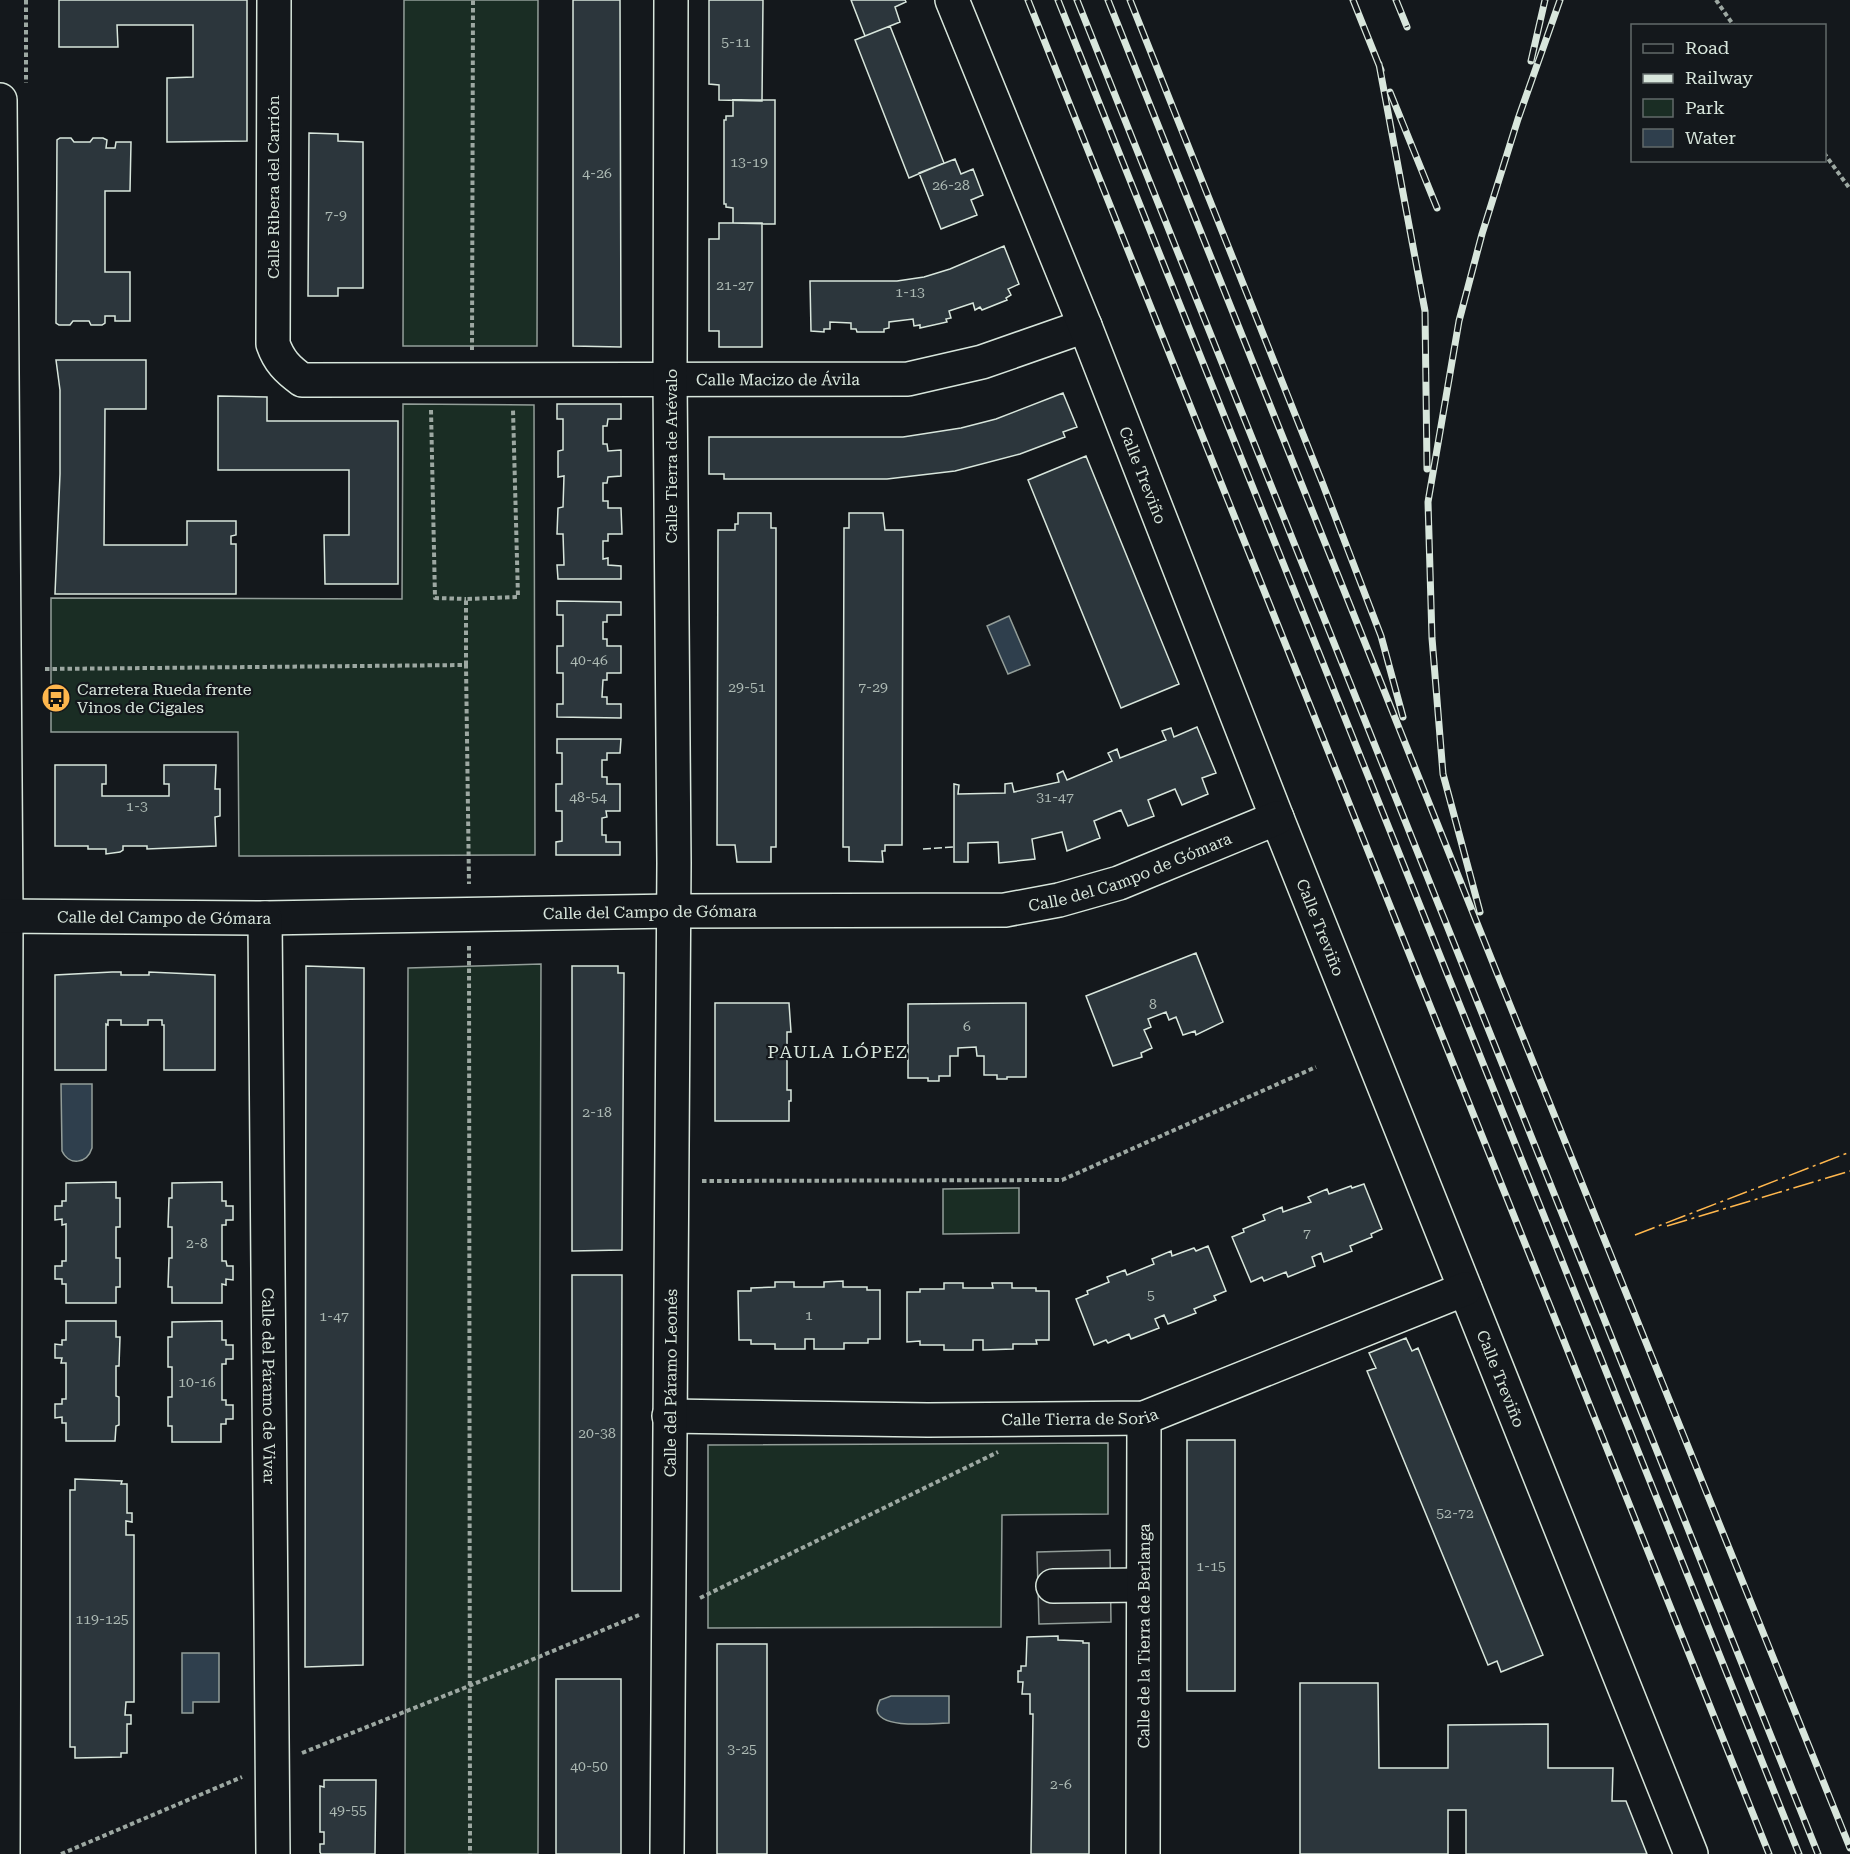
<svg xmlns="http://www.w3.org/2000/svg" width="1850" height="1854" viewBox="0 0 1850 1854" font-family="'Roboto Serif',serif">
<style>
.green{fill:#1a2d24;stroke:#939e99;stroke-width:1.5}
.parking{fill:#24282b;stroke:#939e99;stroke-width:1.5}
.water{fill:#2f3f4d;stroke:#939e99;stroke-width:1.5}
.building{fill:#2c363c;stroke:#d8e6dc;stroke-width:1.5}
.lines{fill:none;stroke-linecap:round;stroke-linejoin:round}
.minor-casing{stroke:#d8e6dc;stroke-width:36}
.path{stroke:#9da8a2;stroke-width:4;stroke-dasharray:4.5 3;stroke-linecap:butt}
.minor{stroke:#14181c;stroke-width:33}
.rail-casing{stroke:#d8e6dc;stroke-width:7}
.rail{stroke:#14181c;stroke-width:4.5;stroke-dasharray:14;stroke-linecap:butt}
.fence{stroke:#d8e6dc;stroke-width:1.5;stroke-dasharray:8 3;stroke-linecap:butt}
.power{stroke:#ffb74d;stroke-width:1.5;stroke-dasharray:21 4.5 3 4.5;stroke-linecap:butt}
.labels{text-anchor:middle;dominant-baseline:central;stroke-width:4.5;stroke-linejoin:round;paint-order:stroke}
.number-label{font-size:14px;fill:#adbab4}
.street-label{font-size:16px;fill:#d8e6dc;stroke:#14181c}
.poi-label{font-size:16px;fill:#d8e6dc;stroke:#14181c;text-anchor:start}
.neighbourhood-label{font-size:18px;letter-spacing:1.5px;fill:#d8e6dc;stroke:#14181c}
</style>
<rect width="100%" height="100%" fill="#14181c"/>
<path class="green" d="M404 0H538L537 346H403Z
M403 404 534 405 535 855 239 856 238 732H51V598L402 599Z
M541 964 538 1854H405L408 968Z
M1019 1188V1233L943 1234V1189Z
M1108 1443V1514L1002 1515 1001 1627 708 1628V1445Z"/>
<path class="parking" d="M1110 1550 1111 1622 1039 1624 1037 1552Z"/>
<path class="water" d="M1009 616 1030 665 1008 674 987 626Z
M61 1084H92V1148C87 1164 69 1166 62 1151Z
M182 1653H219V1702H193V1713H182Z
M891 1696H949V1723C935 1723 879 1730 877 1710 877 1706 879 1703 880 1700Z"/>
<path class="building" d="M59 0H247V141L167 142V78L193 77V25H117L118 47H59Z
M573 0H620L621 347 573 346Z
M709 0H763L762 101 719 100V85L709 84Z
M851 0H905L906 2 895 7 900 22 865 36Z
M890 26 944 163 909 178 855 40Z
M733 100H775V224L733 223V208L726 207V204H724V120H726V116H733Z
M309 133 338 134V141L363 142V288H338V296H308Z
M60 138H71L74 142H90L93 138H103L107 140 106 148H115L116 142H131L130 191H105V272H130V321H115V316H105V323L102 325H91L89 321H73L70 325H59L56 323 57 140Z
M955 159 961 174 973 169 983 195 971 200 977 215 941 229 919 173Z
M719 223H762V347H719V331H709V239H719Z
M1004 246 1019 284 1008 289 1011 295 1006 298 1007 300 982 310 980 307 975 310 973 303 949 311 951 318 946 319 947 322 920 328V325L914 326 913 319 889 322V328L884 329V332H857L856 329H851V323L830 322V329H824V332L811 331 810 281H897L924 277 950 269Z
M56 360H146V409H105L104 545H187V521H236V535L231 536V544H236V594H55L60 474V390Z
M1063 393 1077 427 1063 432 1065 437 1020 454 955 471 887 479H724V474H709V437H903L961 428 996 419Z
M218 396 267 397V421H398V584H325L324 535H349V470H218Z
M557 404H621V419H608L607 426H603V444H607L608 451 621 450V476L608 477 607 483H603V501H608V508H621L622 534H608V541H603V559L608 558V565L621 566V579H558L557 565H564L563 534H557L558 508 563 507 564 476 558 477V451L563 450V419H557Z
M1086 456 1179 684 1121 708 1028 480Z
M738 513H771V528H776V847H771V862H737L735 845H717L718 530H735V524H738Z
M849 513H883L885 530H903L902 845H885V851H882L883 862 849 861V847H843L844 528H849Z
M557 601 621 602V615H607V622H603V639H607V646H621V673H607V680H603L602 697H607V704H621V718L557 717V704H563V673H557V646H563V615H557Z
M1197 727 1216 773 1202 778 1208 794 1182 805 1175 789 1148 800 1154 816 1128 826 1121 810 1094 821 1100 838 1067 851 1062 832 1032 839 1035 859 999 863 998 842 968 843V862H954V784L959 785 958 794 1005 793V784L1012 783 1014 792 1059 782 1057 774 1063 771 1067 780 1112 761 1108 753 1117 749 1120 758 1166 740 1162 731 1171 728 1174 737Z
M557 739H621L620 753H607V760H602V777H607V784H620V811H606L607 817 602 818V835H606V842H620V855H556V842L562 841V811H556V784H562V753H557Z
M55 765H106V784H102V796H169V784H164V765H216L215 789H220V816L215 817 216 846 147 849V846H123V850L120 852 106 854V849H88V846H55Z
M1196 953 1223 1022 1196 1035 1195 1031 1183 1035 1176 1017 1169 1020 1166 1012 1148 1019 1151 1027 1144 1030 1152 1048 1141 1053 1142 1057 1113 1066 1086 996Z
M306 966 364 968 363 1665 305 1667Z
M572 966H618V973H624L622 1250 572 1251Z
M112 972H121V975H149V972L215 975V1070H164V1025H162V1020H148V1025H121V1020H108V1025L106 1024V1070H55V975Z
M715 1003H789L791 1032H787V1090H791V1101H789V1121H715Z
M1026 1003V1077H1007V1079H997V1075H984V1056H977L976 1047 958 1048V1056H950V1076H939V1081H928V1078H908V1004Z
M116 1182V1198H120V1227H116V1258H120V1287H116V1303H66V1284H62V1279H55V1266H62V1261H66V1224L62 1225V1219L55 1220V1206H62V1201H66V1183Z
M222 1182V1201H226V1206H233V1220H226V1225H222V1261H226L227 1266H233V1280L226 1279V1285L222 1284V1303H172V1287H168L169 1258H172V1227H168L169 1198H172V1183Z
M1364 1184 1382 1229 1371 1234 1372 1237 1350 1246 1352 1251 1324 1262 1321 1253 1312 1257 1315 1266 1288 1277 1286 1272 1264 1281 1262 1277 1251 1282 1232 1237 1244 1232 1243 1229 1265 1220 1263 1215 1282 1207 1283 1212 1311 1202 1308 1197 1327 1189 1329 1194 1351 1186 1352 1188Z
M1208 1246 1226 1291 1214 1296 1216 1300 1194 1309 1196 1313 1168 1324 1164 1315 1155 1319 1159 1328 1131 1339 1129 1334 1108 1343 1106 1340 1094 1345 1076 1299 1088 1294 1087 1291 1109 1282 1107 1277 1125 1270 1127 1275 1154 1264 1152 1259 1171 1251 1172 1256 1194 1248 1196 1251Z
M572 1275H622L621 1591H572Z
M843 1281V1287H867V1290H880V1339H868V1343H844V1349H814V1339H805V1349H775V1344H751V1340H739L738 1291H751V1288L775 1287V1282H794V1287H824V1282Z
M944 1283H963V1288H993L992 1283H1012V1288H1036V1291H1049V1340H1036L1037 1344H1013V1349L983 1350V1340H973V1350H944V1345H920V1341L907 1342V1292H920V1289H944Z
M66 1321H116V1337H120L119 1366H116V1396L119 1397V1425L116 1426 115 1441H66V1423H62V1417L55 1418V1404H62V1399H66V1363H61L62 1358H55V1344L62 1345V1340H66Z
M222 1321V1340H226V1345H233V1359H226V1364H222V1400H226V1405H233V1419H226V1424H221V1442H172V1426H168V1397H172V1367H168V1337H172V1322Z
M1406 1338 1412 1351 1418 1348 1543 1655 1501 1672 1497 1661 1488 1665 1367 1371 1376 1368 1369 1353Z
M1187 1440H1235V1691H1187Z
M75 1479 122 1481 121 1484H127V1513H132V1522L126 1521V1535H134V1702H126L125 1715H131V1724H127V1753H121V1757L75 1758V1747H70V1490H75Z
M1058 1636V1640L1083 1641V1643H1089V1854H1031L1033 1714H1030V1694H1022L1023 1682H1018V1671H1021V1666H1026L1027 1637Z
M717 1644H767V1854H717Z
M556 1679H621V1854H556Z
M1300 1683H1378L1379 1768H1448V1725L1548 1724V1768H1613L1612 1801H1626L1647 1854H1466V1810H1448V1854H1300Z
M324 1780H376L375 1854H321L320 1852V1844H324V1832H320V1786L324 1787Z"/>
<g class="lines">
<g class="minor-casing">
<g id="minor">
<path id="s1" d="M274 0 273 344C279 361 287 369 302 380L908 379 982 362 1085 326"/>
<path id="s2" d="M952 0 1085 326 1277 818 1691 1854"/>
<path d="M0 100 6 916 3 1854"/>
<path id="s3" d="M0 916 265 918 674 911 1005 910 1059 900 1119 883 1277 818"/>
<path id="s4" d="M265 918 273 1854"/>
<path id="s5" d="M669 1416 928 1420 1144 1418 1465 1289"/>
<path d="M1053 1586 1143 1585"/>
<path id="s6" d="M667 1854 674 863 670 379 671 0"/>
<path id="s7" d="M1143 1854 1144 1418"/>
</g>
</g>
<path class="path" d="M26 0V83
M1716 0 1734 26
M1824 153 1850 189
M472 350 473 0
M431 410 435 598 466 599
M466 665V599L518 597 513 410
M45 669 466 665 469 884
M469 946 470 1854
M702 1181 1062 1180 1316 1067
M700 1598 998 1452
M302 1753 469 1686 639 1615
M61 1854 242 1777"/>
<use href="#minor" class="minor"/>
<g class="rail-casing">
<path id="rail" d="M1028 0 1769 1854
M1058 0 1799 1854
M1077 0 1818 1854
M1108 0 1497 973 1850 1848
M1130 0 1322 482 1381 636 1403 717
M1353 0 1381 70
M1396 0 1407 27
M1531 61 1545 0
M1379 64 1425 311 1427 469
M1390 92 1437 208
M1480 912 1443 774 1432 638 1428 502 1459 321 1482 234 1518 119 1560 0"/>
</g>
<use href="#rail" class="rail"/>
<path class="fence" d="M923 849 953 847"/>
<path class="power" d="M1667 1226 1850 1171
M1635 1235 1850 1152"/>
</g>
<defs>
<g id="bus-disc" transform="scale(1.5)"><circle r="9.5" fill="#ffb74d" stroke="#14181c"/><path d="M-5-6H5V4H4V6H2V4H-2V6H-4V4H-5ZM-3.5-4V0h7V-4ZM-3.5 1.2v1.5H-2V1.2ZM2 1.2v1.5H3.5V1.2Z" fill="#111"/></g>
</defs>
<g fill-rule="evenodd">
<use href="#bus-disc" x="56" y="698"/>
</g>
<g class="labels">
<g class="number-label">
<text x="736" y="42">5-11</text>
<text x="749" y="162">13-19</text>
<text x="597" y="173">4-26</text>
<text x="951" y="185">26-28</text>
<text x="336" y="215">7-9</text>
<text x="735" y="285">21-27</text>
<text x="910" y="292">1-13</text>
<text x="589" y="660">40-46</text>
<text x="747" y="687">29-51</text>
<text x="873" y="687">7-29</text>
<text x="588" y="797">48-54</text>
<text x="1055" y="797">31-47</text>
<text x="137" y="806">1-3</text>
<text x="1153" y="1004">8</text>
<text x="967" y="1026">6</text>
<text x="597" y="1112">2-18</text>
<text x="1307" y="1233">7</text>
<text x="197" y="1243">2-8</text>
<text x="1151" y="1295">5</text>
<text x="809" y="1315">1</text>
<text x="334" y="1316">1-47</text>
<text x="197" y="1382">10-16</text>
<text x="597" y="1433">20-38</text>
<text x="1455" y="1513">52-72</text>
<text x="1211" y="1566">1-15</text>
<text x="102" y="1619">119-125</text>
<text x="742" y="1749">3-25</text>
<text x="589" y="1766">40-50</text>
<text x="1061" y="1784">2-6</text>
<text x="348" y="1810">49-55</text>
</g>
<g class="street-label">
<text transform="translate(273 187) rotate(-90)">Calle Ribera del Carrión</text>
<text stroke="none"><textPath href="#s1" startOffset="867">Calle Macizo de Ávila</textPath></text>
<text transform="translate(671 456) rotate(-90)">Calle Tierra de Arévalo</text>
<text stroke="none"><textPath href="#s2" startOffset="512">Calle Treviño</textPath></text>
<text stroke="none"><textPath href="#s3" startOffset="1136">Calle del Campo de Gómara</textPath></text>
<text stroke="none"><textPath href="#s3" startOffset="650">Calle del Campo de Gómara</textPath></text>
<text stroke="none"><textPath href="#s3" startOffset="164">Calle del Campo de Gómara</textPath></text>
<text stroke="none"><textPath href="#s2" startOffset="998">Calle Treviño</textPath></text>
<text stroke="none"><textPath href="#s2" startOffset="1484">Calle Treviño</textPath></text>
<text stroke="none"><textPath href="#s6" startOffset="471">Calle del Páramo Leonés</textPath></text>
<text stroke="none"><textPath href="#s4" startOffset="468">Calle del Páramo de Vivar</textPath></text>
<text stroke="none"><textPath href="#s5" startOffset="411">Calle Tierra de Soria</textPath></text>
<text stroke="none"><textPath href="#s7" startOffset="218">Calle de la Tierra de Berlanga</textPath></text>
</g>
<g class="poi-label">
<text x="77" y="689">Carretera Rueda frente<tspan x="77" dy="18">Vinos de Cigales</tspan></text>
</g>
<g class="neighbourhood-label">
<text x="838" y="1051">PAULA LÓPEZ</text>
</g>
</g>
<rect x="1631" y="24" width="195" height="138" fill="#14181c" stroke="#626a69" stroke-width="1.5"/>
<rect x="1643" y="44" width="30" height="9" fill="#14181c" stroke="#626a69" stroke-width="1.5"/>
<text x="1685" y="54" font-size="18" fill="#d8e6dc">Road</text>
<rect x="1643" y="74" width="30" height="9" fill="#d8e6dc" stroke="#626a69" stroke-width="1.5"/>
<text x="1685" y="84" font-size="18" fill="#d8e6dc">Railway</text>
<rect x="1643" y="99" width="30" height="18" fill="#1a2d24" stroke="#626a69" stroke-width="1.5"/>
<text x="1685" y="114" font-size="18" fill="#d8e6dc">Park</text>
<rect x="1643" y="129" width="30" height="18" fill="#2f3f4d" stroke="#626a69" stroke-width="1.5"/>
<text x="1685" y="144" font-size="18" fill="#d8e6dc">Water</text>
</svg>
